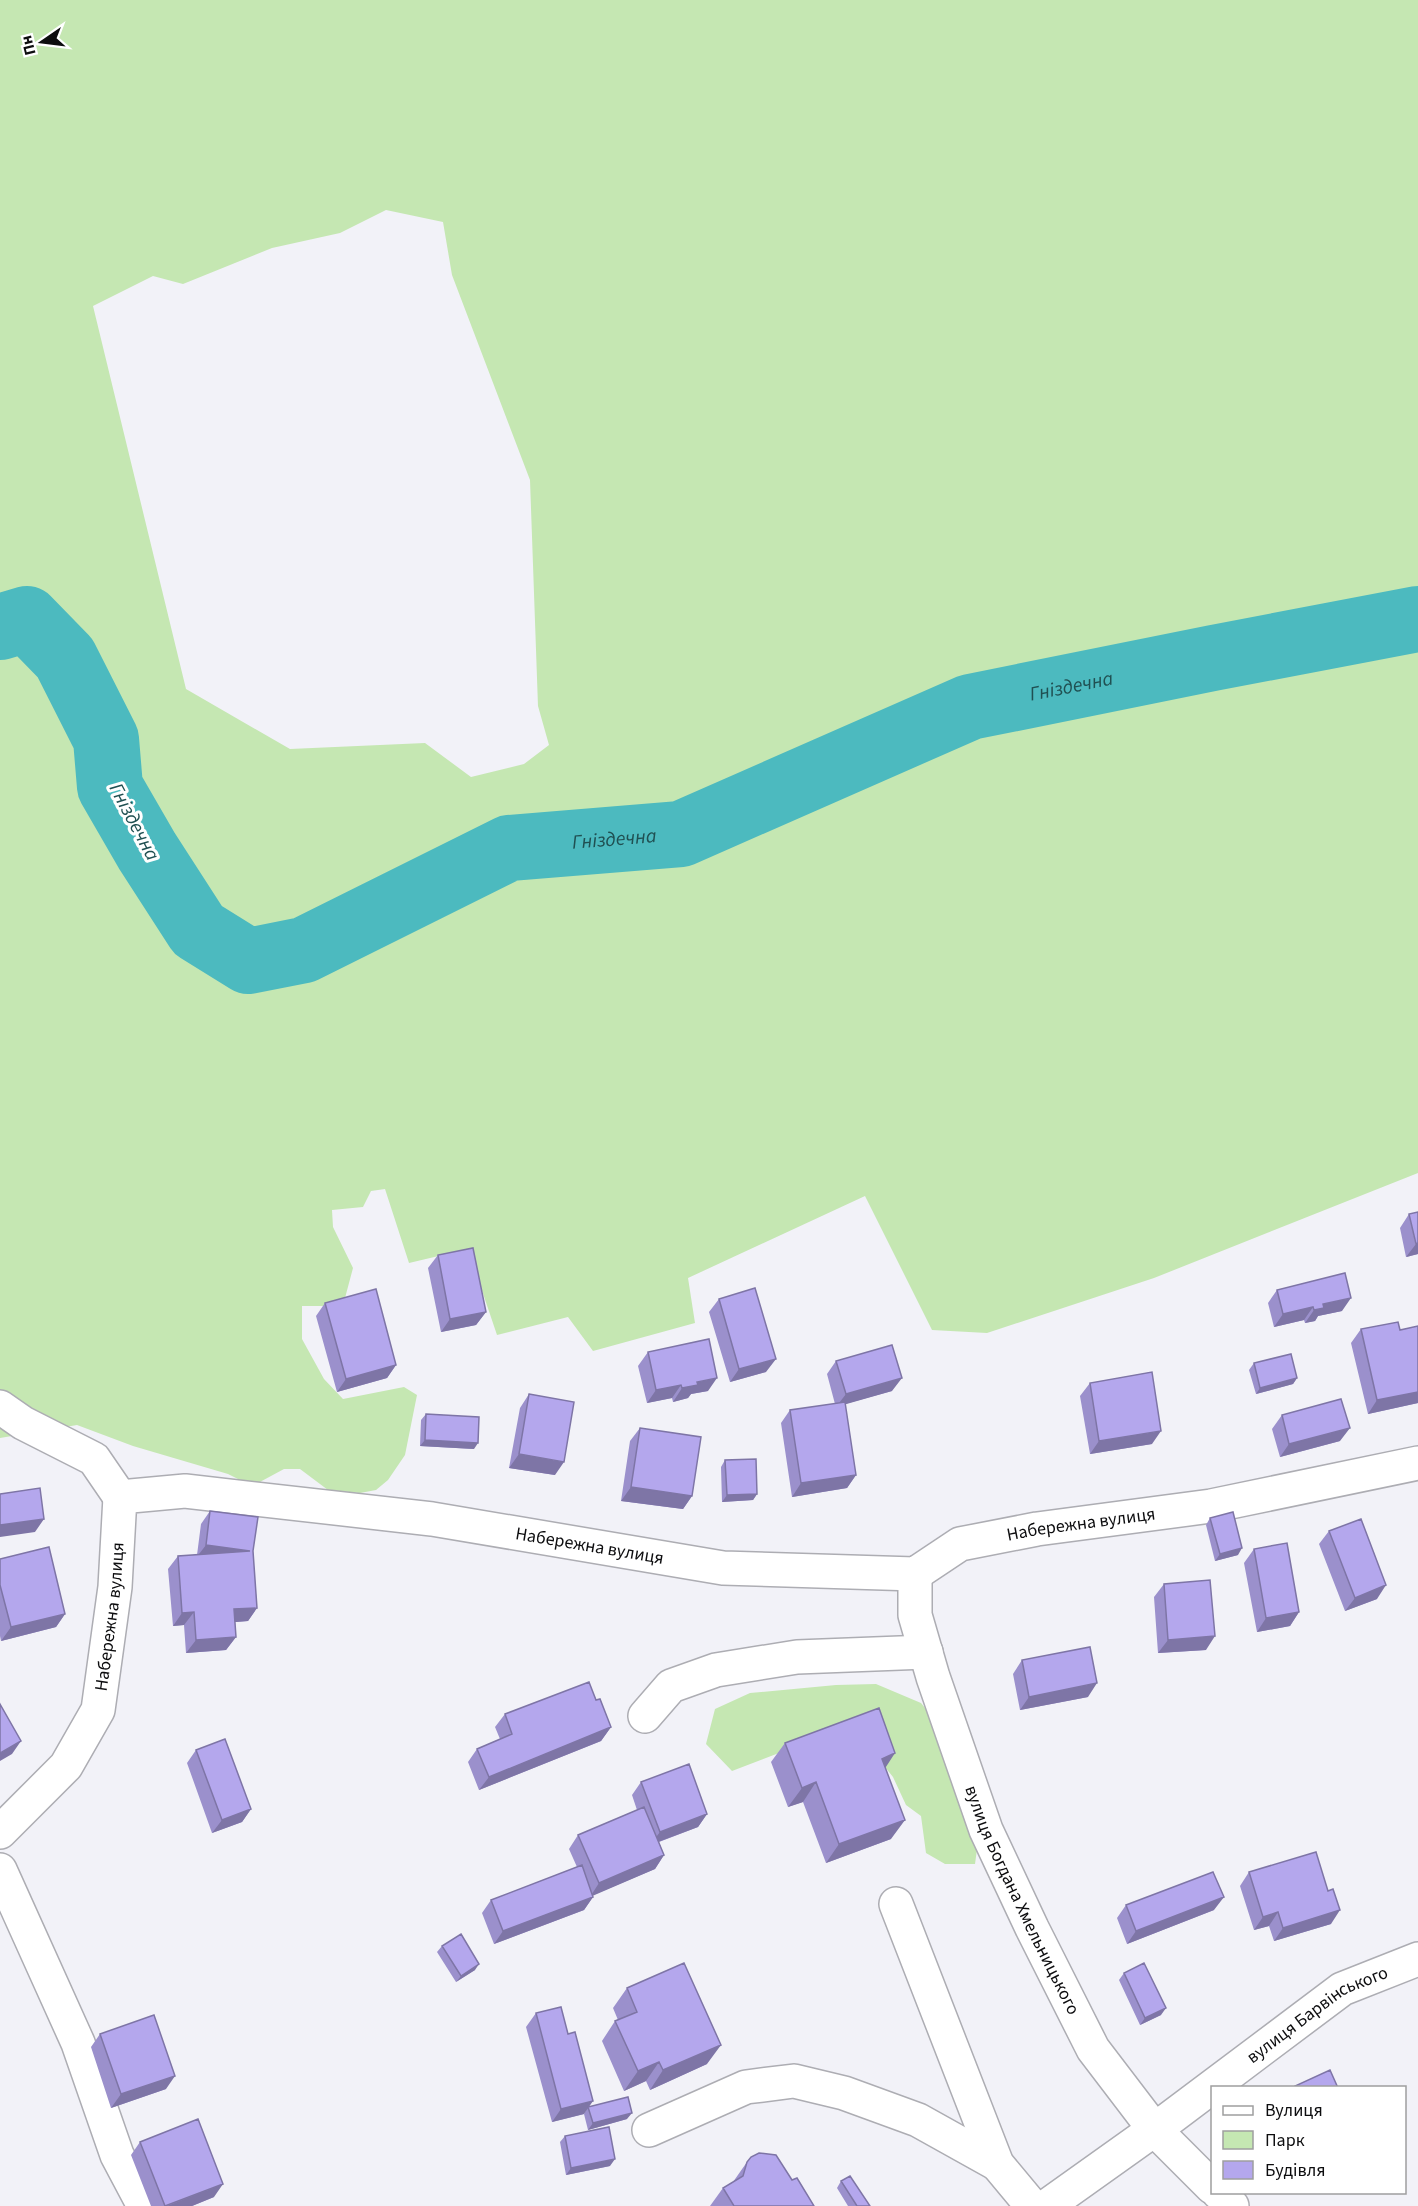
<svg xmlns="http://www.w3.org/2000/svg" width="1418" height="2206" viewBox="0 0 1418 2206" font-family="'Source Sans 3',sans-serif">
<style>
.green{fill:#c5e7b2;fill-rule:evenodd}
.lines{fill:none;stroke-linecap:round;stroke-linejoin:round}
.river{stroke:#4cbabf;stroke-width:66}
.minor-casing{stroke:#adadb3;stroke-width:36}
.minor{stroke:#fff;stroke-width:33}
.wall{fill:#9b90cc}
.shaded-wall{fill:#7e75a6}
.building{fill:#b4a7ed;stroke:#7e75a6;stroke-width:1.5}
.labels{text-anchor:middle;dominant-baseline:central;stroke-width:6;stroke-linejoin:round;paint-order:stroke}
.street-label{font-size:18px;fill:#0d0d0f;stroke:#fff}
.water-label{font-size:20px;font-style:italic;fill:#205052;stroke:#fff}
</style>
<rect width="100%" height="100%" fill="#f2f2f8"/>
<path class="green" d="M0 0H1418V1173L1154 1278 987 1333 932 1330 865 1196 688 1278 695 1323 593 1351 568 1317 497 1335 468 1249 409 1263 385 1189 371 1191 363 1207 332 1210 333 1227 353 1268 345 1298 331 1306H302V1339L324 1379 343 1399 404 1387 417 1395 405 1455 388 1480 376 1490 360 1493 328 1490 300 1469H284L258 1483 242 1481 228 1474 133 1446 77 1425 0 1438ZM386 210 443 222 452 275 530 480 538 706 549 745 524 764 471 777 425 743 290 749 186 689 93 306 153 276 183 284 272 248 340 233Z
M876 1684 921 1703 972 1767 978 1842 975 1864H945L926 1853 921 1816 906 1805 893 1777 885 1767 857 1723 732 1771 706 1744 715 1709 750 1693 836 1685Z"/>
<g class="lines">
<path class="river" id="s1" d="M0 627 27 619 65 658 106 739 110 787 147 851 198 930 248 961 304 950 509 848 681 834 970 707 1213 658 1418 619"/>
<g class="minor-casing">
<g id="minor">
<path d="M0 1407 23 1423 94 1459 120 1497"/>
<path id="s2" d="M915 1574V1615L933 1677 986 1830 1032 1928 1093 2049 1154 2129 1212 2187"/>
<path d="M645 1716 671 1686 716 1670 797 1657 926 1652"/>
<path id="s3" d="M0 1832 66 1766 98 1710 115 1587 120 1497 185 1491 432 1519 723 1568 915 1574 960 1544 1037 1529 1211 1506 1418 1463"/>
<path d="M0 1870 78 2043 117 2155 144 2206"/>
<path d="M896 1904 997 2164 1032 2206"/>
<path d="M649 2130 746 2087 794 2081 844 2093 918 2120 997 2164"/>
<path d="M1218 2192 1232 2206"/>
<path id="s4" d="M1047 2206 1169 2119 1342 1989 1418 1959"/>
</g>
</g>
<use href="#minor" class="minor"/>
</g>
<path class="wall" d="M1409 1214 1418 1254 1406 1257 1400 1228Z
M438 1255 486 1312 476 1325 441 1332 428 1268Z
M1277 1290 1342 1311 1318 1316 1315 1321 1305 1323 1304 1320 1274 1327 1268 1303Z
M719 1299 766 1372 730 1382 709 1312Z
M325 1303 396 1365 387 1378 337 1392 316 1316Z
M1361 1329 1400 1330 1418 1403 1368 1414 1351 1343Z
M648 1352 708 1391 691 1394 688 1398 673 1402 672 1398 647 1403 638 1366Z
M836 1361 892 1391 845 1404 856 1475 847 1488 792 1497 781 1423 790 1410 835 1404 827 1374Z
M1254 1363 1297 1378 1293 1384 1256 1394 1249 1370Z
M1090 1383 1152 1444 1090 1454 1080 1396Z
M529 1394 555 1475 509 1468 520 1408Z
M426 1414 474 1449 420 1446 421 1420Z
M1282 1415 1340 1441 1280 1457 1272 1429Z
M640 1428 692 1496 683 1509 621 1501 630 1441Z
M725 1460 757 1494 753 1500 722 1502 721 1467Z
M210 1511 253 1551 257 1608 248 1621 235 1622 236 1637 226 1650 186 1653 184 1625 173 1626 168 1569 178 1556 197 1555 201 1524Z
M1210 1518 1238 1555 1215 1561 1206 1525Z
M1329 1531 1377 1599 1345 1611 1319 1544Z
M1254 1549 1299 1612 1290 1626 1257 1632 1244 1563Z
M0 1559 65 1614 56 1627 1 1641 0 1636Z
M1164 1584 1206 1650 1158 1653 1154 1597Z
M1022 1660 1088 1697 1020 1710 1013 1674Z
M596 1700 611 1727 601 1741 479 1790 468 1762 477 1749 500 1739 495 1727 505 1714Z
M785 1743 885 1768 891 1839 826 1863 803 1802 788 1807 771 1762Z
M196 1750 251 1809 242 1822 212 1833 187 1763Z
M641 1782 707 1814 698 1827 659 1842 664 1855 655 1869 593 1895V1897L584 1910 494 1944 482 1913 491 1900 577 1867 569 1849 578 1835 637 1810 632 1795Z
M1249 1872 1331 1924 1274 1941 1269 1926 1254 1930 1240 1886Z
M1126 1905 1214 1910 1127 1944 1117 1918Z
M442 1946 475 1970 456 1982 437 1952Z
M1124 1973 1161 2015 1140 2025 1119 1980Z
M627 1988 707 2064 650 2090 646 2081 624 2091 602 2041 615 2021 618 2020 613 2008Z
M536 2013 584 2114 552 2122 526 2027Z
M100 2034 166 2089 111 2108 91 2047Z
M588 2107 627 2119 588 2130 584 2114Z
M565 2136 610 2166 566 2175 560 2142Z
M140 2142 214 2197 192 2206H151L131 2155Z
M747 2162 792 2180 814 2206H710L723 2188 733 2182Z
M841 2181 870 2206H848L837 2188Z"/>
<path class="shaded-wall" d="M1418 1243V1254L1406 1257 1416 1244Z
M1351 1298 1342 1311 1318 1316 1315 1321 1305 1323 1314 1310 1323 1304Z
M1313 1307 1304 1320 1274 1327 1283 1314Z
M486 1312 476 1325 441 1332 450 1319Z
M776 1359 766 1372 730 1382 739 1369Z
M396 1365 387 1378 337 1392 346 1379Z
M717 1378 708 1391 691 1394 688 1398 673 1402 682 1388 697 1382Z
M902 1378 892 1391 836 1407 846 1394Z
M1297 1378 1293 1384 1256 1394 1260 1388Z
M681 1385 672 1398 647 1403 656 1390Z
M1418 1392V1403L1368 1414 1377 1400Z
M1350 1428 1340 1441 1280 1457 1289 1444Z
M1161 1431 1152 1444 1090 1454 1099 1441Z
M425 1440 478 1443 474 1449 420 1446Z
M519 1454 564 1462 555 1475 509 1468Z
M856 1475 847 1488 792 1497 801 1483Z
M631 1487 692 1496 683 1509 621 1501Z
M757 1494 753 1500 722 1502 727 1495Z
M44 1519 35 1532 0 1537V1525Z
M206 1545 250 1551 196 1558Z
M1242 1548 1238 1555 1215 1561 1220 1554Z
M1386 1585 1377 1599 1345 1611 1355 1598Z
M257 1608 248 1621 224 1623 234 1609Z
M194 1612 184 1625 173 1626 182 1613Z
M1299 1612 1290 1626 1257 1632 1266 1618Z
M65 1614 56 1627 1 1641 11 1627Z
M1215 1636 1206 1650 1158 1653 1168 1640Z
M236 1637 226 1650 186 1653 196 1640Z
M1097 1683 1088 1697 1020 1710 1029 1697Z
M611 1727 601 1741 479 1790 489 1777Z
M21 1741 12 1754 0 1761V1753Z
M895 1753 882 1773V1759Z
M816 1782 803 1802 788 1807 802 1788Z
M251 1809 242 1822 212 1833 222 1820Z
M707 1814 698 1827 650 1845 660 1832Z
M905 1820 891 1839 826 1863 839 1844Z
M664 1855 655 1869 590 1897 599 1883Z
M593 1897 584 1910 494 1944 503 1931Z
M1224 1897 1214 1910 1127 1944 1136 1931Z
M1340 1910 1331 1924 1274 1941 1283 1928Z
M1278 1912 1269 1926 1254 1930 1263 1917Z
M479 1964 475 1970 456 1982 461 1976Z
M1166 2008 1161 2015 1140 2025 1145 2018Z
M721 2045 707 2064 650 2090 663 2070Z
M659 2062 646 2081 624 2091 638 2071Z
M175 2076 166 2089 111 2108 121 2094Z
M593 2101 584 2114 552 2122 561 2109Z
M632 2113 627 2119 588 2130 593 2123Z
M615 2159 610 2166 566 2175 571 2168Z
M223 2184 214 2197 192 2206H167Z"/>
<path class="building" d="M1418 1212V1243L1416 1244 1409 1214Z
M473 1248 486 1312 450 1319 438 1255Z
M1345 1273 1351 1298 1323 1304 1324 1308 1314 1310 1313 1307 1283 1314 1277 1290Z
M755 1288 776 1359 739 1369 719 1299Z
M376 1289 396 1365 346 1379 325 1303Z
M1398 1322 1400 1330 1418 1326V1392L1377 1400 1361 1329Z
M709 1339 717 1378 697 1382 698 1385 682 1388 681 1385 656 1390 648 1352Z
M892 1345 902 1378 846 1394 836 1361Z
M1291 1354 1297 1378 1260 1388 1254 1363Z
M1152 1372 1161 1431 1099 1441 1090 1383Z
M529 1394 574 1402 564 1462 519 1454Z
M1341 1399 1350 1428 1289 1444 1282 1415Z
M845 1402 856 1475 801 1483 790 1410Z
M426 1414 479 1417 478 1443 425 1440Z
M640 1428 701 1437 692 1496 631 1487Z
M756 1459 757 1494 727 1495 725 1460Z
M40 1488 44 1519 0 1525V1494Z
M210 1511 258 1517 253 1551 257 1608 234 1609 236 1637 196 1640 194 1612 182 1613 178 1556 250 1551 206 1545Z
M1233 1512 1242 1548 1220 1554 1210 1518Z
M1361 1519 1386 1585 1355 1598 1329 1531Z
M1287 1543 1299 1612 1266 1618 1254 1549Z
M49 1547 65 1614 11 1627 0 1585V1559Z
M1210 1580 1215 1636 1168 1640 1164 1584Z
M1090 1647 1097 1683 1029 1697 1022 1660Z
M589 1682 596 1700 600 1699 611 1727 489 1777 477 1749 512 1734 505 1714Z
M0 1704 21 1741 0 1753Z
M879 1708 895 1753 882 1759 905 1820 839 1844 816 1782 802 1788 785 1743Z
M225 1739 251 1809 222 1820 196 1750Z
M689 1764 707 1814 660 1832 641 1782Z
M644 1807 664 1855 599 1883 578 1835Z
M1316 1852 1328 1891 1333 1889 1340 1910 1283 1928 1278 1912 1263 1917 1249 1872Z
M582 1865 593 1897 503 1931 491 1900Z
M1213 1872 1224 1897 1136 1931 1126 1905Z
M461 1934 479 1964 461 1976 442 1946Z
M684 1963 721 2045 663 2070 659 2062 638 2071 615 2021 637 2012 627 1988Z
M1144 1963 1166 2008 1145 2018 1124 1973Z
M561 2007 568 2034 575 2032 593 2101 561 2109 536 2013Z
M154 2015 175 2076 121 2094 100 2034Z
M1330 2070 1338 2088H1296L1295 2086Z
M628 2097 632 2113 593 2123 588 2107Z
M198 2119 223 2184 165 2206 140 2142Z
M609 2127 615 2159 571 2168 565 2136Z
M759 2153 776 2155 792 2180 797 2178 814 2206H734L723 2188 743 2176 747 2162 751 2157Z
M850 2176 870 2206H857L841 2181Z"/>
<g class="labels">
<g class="street-label">
<text stroke="none"><textPath href="#s3" startOffset="1350">Набережна вулиця</textPath></text>
<text stroke="none"><textPath href="#s3" startOffset="846">Набережна вулиця</textPath></text>
<text stroke="none"><textPath href="#s3" startOffset="252">Набережна вулиця</textPath></text>
<text stroke="none"><textPath href="#s2" startOffset="346">вулиця Богдана Хмельницького</textPath></text>
<text stroke="none"><textPath href="#s4" startOffset="332">вулиця Барвінського</textPath></text>
</g>
<g class="water-label">
<text stroke="none"><textPath href="#s1" startOffset="1326">Гніздечна</textPath></text>
<text transform="translate(134 822) rotate(62)">Гніздечна</text>
<text stroke="none"><textPath href="#s1" startOffset="840">Гніздечна</textPath></text>
</g>
</g>
<rect x="1211" y="2086" width="195" height="108" fill="#ffffff" stroke="#9e9e9f" stroke-width="1.5"/>
<rect x="1223" y="2106" width="30" height="9" fill="#ffffff" stroke="#9e9e9f" stroke-width="1.5"/>
<text x="1265" y="2116" font-size="18" fill="#0d0d0f">Вулиця</text>
<rect x="1223" y="2131" width="30" height="18" fill="#c5e7b2" stroke="#9e9e9f" stroke-width="1.5"/>
<text x="1265" y="2146" font-size="18" fill="#0d0d0f">Парк</text>
<rect x="1223" y="2161" width="30" height="18" fill="#b4a7ed" stroke="#9e9e9f" stroke-width="1.5"/>
<text x="1265" y="2176" font-size="18" fill="#0d0d0f">Будівля</text>
<g transform="translate(42 42) rotate(256)" stroke="#ffffff" stroke-width="4.5" paint-order="stroke">
<path d="M0-4.5L10 22L0 15L-10 22Z" fill="#0d0d0f"/>
<text y="-9" font-size="16" font-weight="bold" text-anchor="middle" fill="#0d0d0f">Пн</text>
</g>
</svg>
